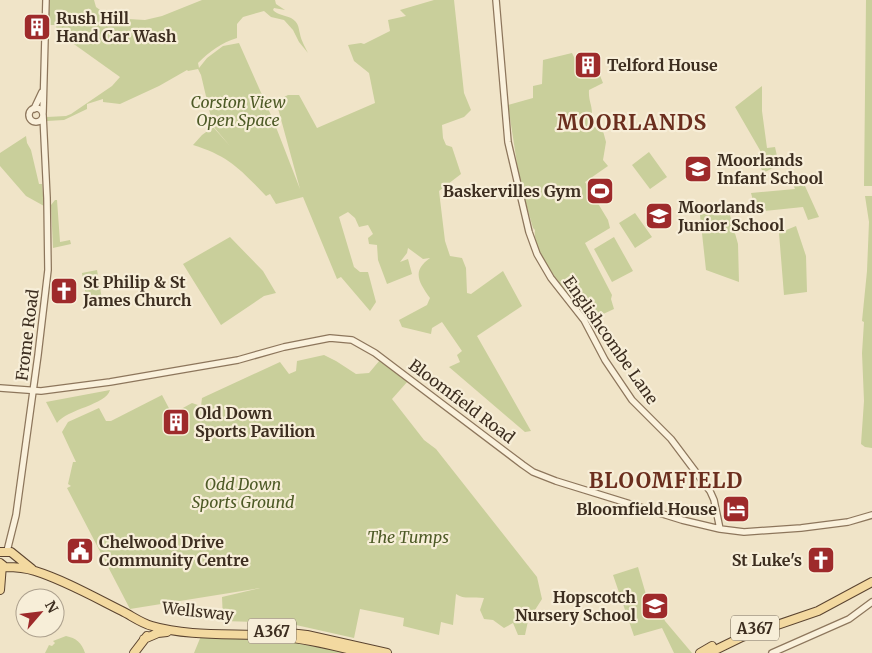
<svg xmlns="http://www.w3.org/2000/svg" width="872" height="653" viewBox="0 0 872 653" font-family="Merriweather,serif">
<style>
.green{fill:#c9cf9b}
.lines{fill:none;stroke-linecap:round;stroke-linejoin:round}
.minor-casing{stroke:#8d765c;stroke-width:8}
.major-casing{stroke:#5b4430;stroke-width:10}
.minor{stroke:#faf1dc;stroke-width:5.5}
.major{stroke:#f3d9a0;stroke-width:8}
.labels{text-anchor:middle;dominant-baseline:central;stroke-width:4.5;stroke-linejoin:round;paint-order:stroke}
.shield{fill:#f7eed8;stroke:#756857;stroke-width:1}
.shield-label{font-size:15px;font-weight:bold;fill:#3d2e20}
.poi-label{font-size:16px;font-weight:bold;fill:#3d2e20;stroke:#f7eed8;text-anchor:start}
.park-label{font-size:16px;font-style:italic;fill:#4d5a26;stroke:#f7eed8}
.street-label{font-size:16px;fill:#3d2e20;stroke:#f7eed8}
.district-label{font-size:21px;font-weight:bold;letter-spacing:1px;fill:#6b2e1e;stroke:#f7eed8}
</style>
<rect width="100%" height="100%" fill="#f0e4c8"/>
<path class="green" d="M50 0H94L96 7 104 13 128 19 145 20 162 16 202 0H275L276 4 285 10 274 8 273 10C278 15 284 15 291 18 299 23 298 26 300 34 301 40 305 47 308 53L299 42 293 30 284 20 271 17 264 11 243 17 237 24V38C221 43 210 51 198 63L199 68 207 58 223 46 239 43 274 122 300 189 276 101 288 95H299L317 128 375 103 369 73 354 61 348 45 361 43 364 44 390 31 388 20 406 16 400 10 434 0H454L464 93 471 110 464 117 442 125 443 138 446 145 452 147 461 174 439 191 445 241 450 256 462 258 466 268 467 293 471 294 503 271 522 306 477 336 531 431 525 432 449 367 460 362 457 355 462 351 442 322 432 328 431 334 402 327 399 320 427 305 430 298C418 281 412 271 430 258L423 259 408 248 407 253 400 262 408 259 412 274 387 284 378 260 377 245 369 244 368 238 373 234 368 225 359 227 355 218 348 212 339 217 354 267 360 272H368L376 302 370 311 341 277 337 279 303 197 276 204 270 194 266 196C241 170 229 156 193 145L202 135 213 127 230 146 213 126 201 75 198 69 188 71 187 70 159 86 120 104 103 102V99L87 104V109L64 120 47 121V117L66 116 71 114 112 86 120 77 57 32 56 25H48Z
M866 0H872V186H864Z
M572 53 583 75 597 68 603 83 589 90C588 105 596 108 589 124L603 131 606 142 603 160 608 166 585 182 608 220 610 228 585 243 612 295 611 299 614 309 588 321C575 300 531 255 535 230L533 228 520 183 508 105 533 98V86L542 84 543 60Z
M762 86V111L767 148 775 147 777 156 771 158 775 167 763 173 756 156 761 152 735 107Z
M26 136 27 143 31 150 39 184H42L44 206 26 196 0 166V153Z
M649 152 667 177 650 189 632 165Z
M800 175 819 217 808 220 803 207 756 212 751 193 795 189 790 178Z
M865 196H872V448L865 447 861 444 864 401 862 353 864 322 862 321 867 271 869 222Z
M55 200H57L60 242 70 240 71 244 53 248 51 205Z
M728 208 738 244 739 282 706 270 700 215Z
M635 213 652 237 635 248 619 223Z
M796 226 806 256 807 292 784 295 779 233Z
M230 237 263 271 276 293 264 296 221 325 183 264Z
M614 237 633 271 612 282 594 249Z
M97 270 103 305 88 307 82 273Z
M324 355 336 361 356 374 369 373 380 360 408 381 392 399 424 440 436 449 537 577 542 599 528 621 525 635H518L513 623 504 628 493 620 484 619 480 610 484 598C474 596 464 600 456 594L453 625 441 622 439 635 403 626 404 618 360 609 354 638 287 623 223 621 222 597 260 588 130 609 67 488 71 486 68 484 73 462H76L62 432 68 422 99 408 106 421H111L162 395 172 414 192 403 201 406 202 398 280 362 289 374 296 371 297 361Z
M110 390C106 405 67 409 57 423L46 402Z
M638 567 647 598 655 596 665 621 692 653H674L662 628 634 636 613 575Z
M66 636C76 638 82 643 85 653H45L49 645 52 646 55 643 53 641Z
M201 636 291 642 317 647 320 646 342 651 343 653H194Z"/>
<g class="lines">
<g class="minor-casing">
<path id="minor" d="M496 0 508 142 529 232 537 254 551 278 584 320 605 360 632 400 671 439 710 491 714 500 720 529
M29 115a7 7 0 1 1 14 0a7 7 0 1 1-14 0Z
M34 109 42 92
M43 113 46 0
M0 388 41 391 110 382 238 360 284 347 330 338 352 340 375 353 523 465 533 472 556 481 682 520 720 529 744 532 801 528 848 522 872 515
M7 551 16 515 38 355 48 270 47 198 43 115
M772 653 849 619 872 602"/>
</g>
<g class="major-casing">
<path id="major" d="M0 552H11L32 569
M0 563 5 567C15 567 26 568 35 571 64 580 94 597 122 611 132 616 141 623 152 626 189 637 236 633 274 636 304 638 334 646 364 653
M0 590 2 565
M272 631 307 635 387 653
M144 639 158 633 167 632
M134 653 147 636
M700 653 712 646
M709 653 742 637 818 611 872 582"/>
</g>
<use href="#minor" class="minor"/>
<use href="#major" class="major"/>
</g>
<defs>
<g id="building-square" transform="scale(1.4375)"><rect x="-9" y="-9" width="18" height="18" rx="4" fill="#9e2a2b" stroke="#f7eed8"/><path d="M-4-6H4V6H1V3H-1V6H-4ZM-2.5-4.3h1.7v1.8h-1.7ZM.8-4.3h1.7v1.8H.8ZM-2.5-1h1.7V.8h-1.7ZM.8-1h1.7V.8H.8Z" fill="#fff"/></g>
<g id="school-square" transform="scale(1.4375)"><rect x="-9" y="-9" width="18" height="18" rx="4" fill="#9e2a2b" stroke="#f7eed8"/><path d="M0-5L7-2L0 1L-7-2ZM-4 1L0 2.5L4 1V4Q0 6-4 4Z" fill="#fff"/></g>
<g id="stadium-square" transform="scale(1.4375)"><rect x="-9" y="-9" width="18" height="18" rx="4" fill="#9e2a2b" stroke="#f7eed8"/><path d="M0-5a6.5 5 0 1 0 0 10a6.5 5 0 1 0 0-10ZM-3.5-1.8h7v3.6h-7Z" fill="#fff"/></g>
<g id="church-square" transform="scale(1.4375)"><rect x="-9" y="-9" width="18" height="18" rx="4" fill="#9e2a2b" stroke="#f7eed8"/><path d="M-1.2-6h2.4v3.5h3.3v2.4h-3.3V6h-2.4V-.1h-3.3v-2.4h3.3Z" fill="#fff"/></g>
<g id="hotel-square" transform="scale(1.4375)"><rect x="-9" y="-9" width="18" height="18" rx="4" fill="#9e2a2b" stroke="#f7eed8"/><path d="M-6-4.5h1.5V1H6V5H4.5V3h-9V5H-6ZM-4 0a1.8 1.8 0 1 1 3.6 0ZM.5 0V-2.5h3Q6-2.5 6 0Z" fill="#fff"/></g>
<g id="civic-square" transform="scale(1.4375)"><rect x="-9" y="-9" width="18" height="18" rx="4" fill="#9e2a2b" stroke="#f7eed8"/><path d="M-.6-6.5H3V-4.5H.6V-3L4-1V1h2V6H-6V1h2V-1L-.6-3ZM-1.2 2.5V6h2.4V2.5Z" fill="#fff"/></g>
</defs>
<g fill-rule="evenodd">
<use href="#building-square" x="37" y="27"/>
<use href="#building-square" x="588" y="65"/>
<use href="#school-square" x="698" y="169"/>
<use href="#stadium-square" x="600" y="191"/>
<use href="#school-square" x="659" y="216"/>
<use href="#church-square" x="64" y="291"/>
<use href="#building-square" x="176" y="422"/>
<use href="#hotel-square" x="736" y="509"/>
<use href="#civic-square" x="80" y="551"/>
<use href="#church-square" x="821" y="560"/>
<use href="#school-square" x="655" y="606"/>
</g>
<g class="labels">
<g class="shield">
<rect x="731" y="615.5" width="48" height="25" rx="4"/>
<rect x="248" y="618.5" width="48" height="25" rx="4"/>
</g>
<g class="shield-label">
<text x="755" y="628">A367</text>
<text x="272" y="631">A367</text>
</g>
<g class="poi-label">
<text x="56" y="18">Rush Hill<tspan x="56" dy="18">Hand Car Wash</tspan></text>
<text x="607" y="65">Telford House</text>
<text x="717" y="160">Moorlands<tspan x="717" dy="18">Infant School</tspan></text>
<text x="581" y="191" text-anchor="end">Baskervilles Gym</text>
<text x="678" y="207">Moorlands<tspan x="678" dy="18">Junior School</tspan></text>
<text x="83" y="282">St Philip &amp; St<tspan x="83" dy="18">James Church</tspan></text>
<text x="195" y="413">Old Down<tspan x="195" dy="18">Sports Pavilion</tspan></text>
<text x="717" y="509" text-anchor="end">Bloomfield House</text>
<text x="99" y="542">Chelwood Drive<tspan x="99" dy="18">Community Centre</tspan></text>
<text x="802" y="560" text-anchor="end">St Luke's</text>
<text x="636" y="597" text-anchor="end">Hopscotch<tspan x="636" dy="18">Nursery School</tspan></text>
</g>
<g class="park-label">
<text x="238" y="102">Corston View<tspan x="238" dy="18">Open Space</tspan></text>
<text x="243" y="484">Odd Down<tspan x="243" dy="18">Sports Ground</tspan></text>
<text x="408" y="537">The Tumps</text>
</g>
<g class="street-label">
<text transform="translate(27 335) rotate(-83)">Frome Road</text>
<text transform="translate(611 340) rotate(55)">Englishcombe Lane</text>
<text transform="translate(462 401) rotate(37)">Bloomfield Road</text>
<text transform="translate(198 611) rotate(6)">Wellsway</text>
</g>
<g class="district-label">
<text x="632" y="122">MOORLANDS</text>
<text x="666" y="480">BLOOMFIELD</text>
</g>
</g>
<g transform="translate(40 613) rotate(62)"><circle r="24" fill="#f7eed8" stroke="#ada18e"/>
<path d="M0-4L9 19L0 12L-9 19Z" fill="#9e2a2b"/>
<text y="-8" font-size="14" font-weight="bold" text-anchor="middle" fill="#3d2e20">N</text>
</g>
</svg>
